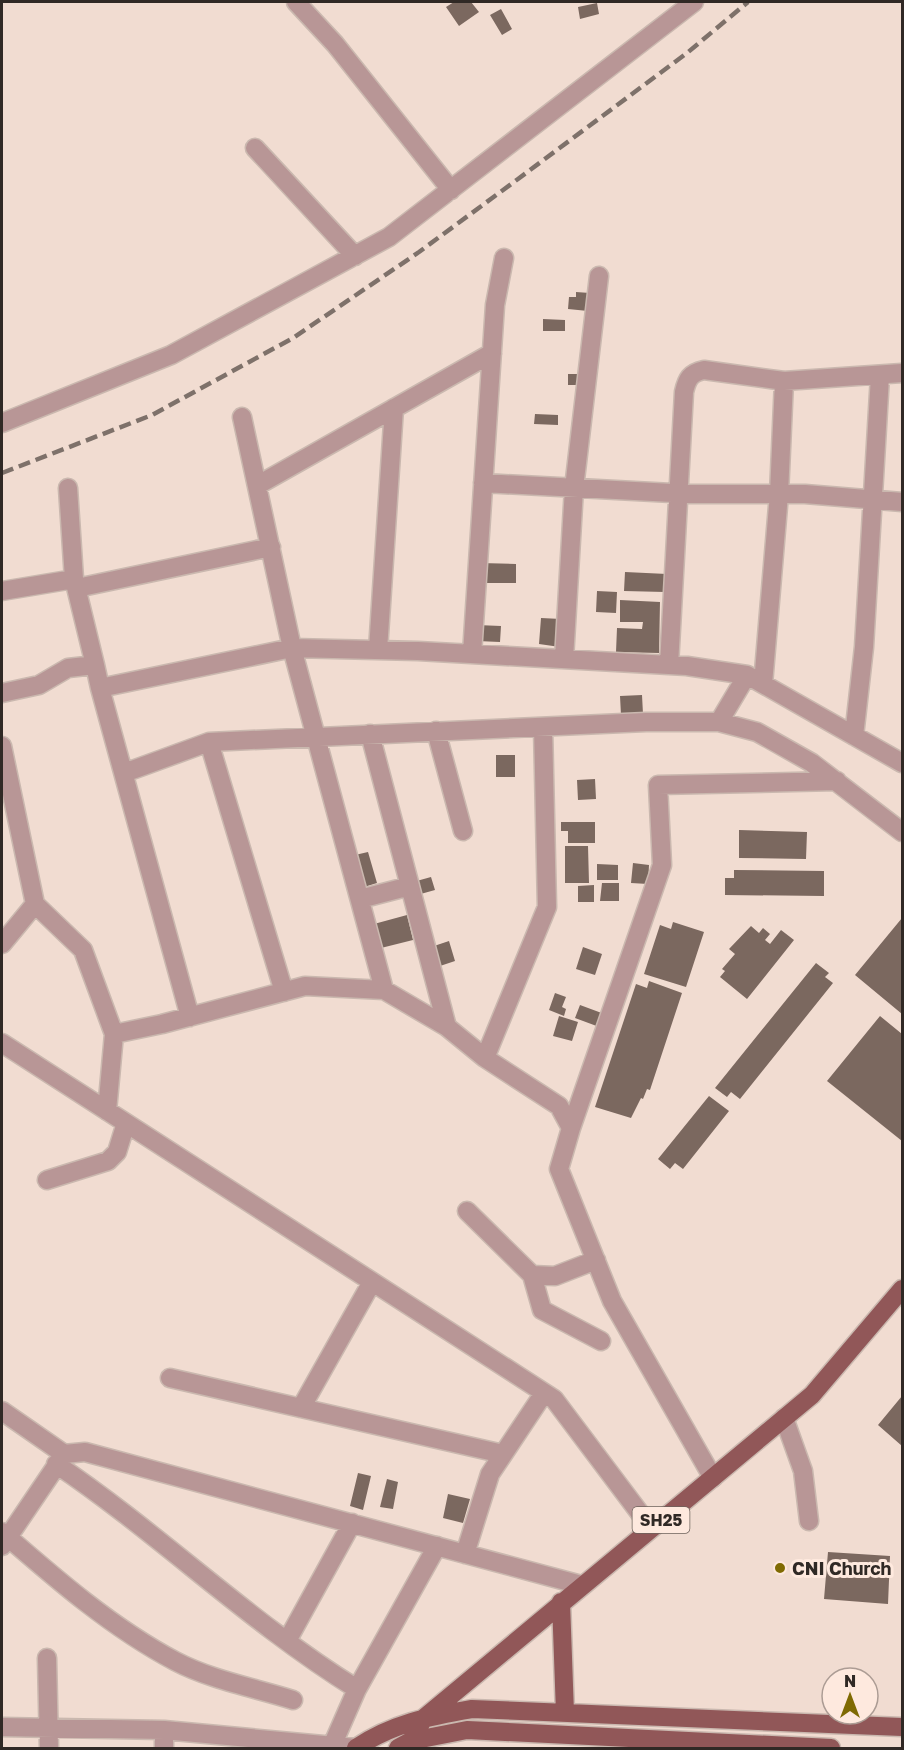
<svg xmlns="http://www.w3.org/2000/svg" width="904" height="1750" viewBox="0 0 904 1750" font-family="'Golos Text',sans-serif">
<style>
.building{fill:#7b685f}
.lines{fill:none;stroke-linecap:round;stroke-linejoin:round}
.minor-casing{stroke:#cab8af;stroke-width:21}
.major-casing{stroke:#cab8af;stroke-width:21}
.minor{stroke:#b89696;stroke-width:18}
.major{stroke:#915758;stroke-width:18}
.rail{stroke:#7e716a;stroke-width:4.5;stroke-dasharray:12 6;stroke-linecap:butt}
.poi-dot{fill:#7f6a02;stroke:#fee9de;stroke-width:2}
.labels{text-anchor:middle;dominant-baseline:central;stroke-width:6;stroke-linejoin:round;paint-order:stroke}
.shield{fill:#fee9de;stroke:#6e635c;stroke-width:1.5}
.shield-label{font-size:16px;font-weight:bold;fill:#302925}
.poi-label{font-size:18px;font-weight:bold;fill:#302925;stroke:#fee9de;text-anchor:start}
</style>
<rect width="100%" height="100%" fill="#f1dcd1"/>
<path class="building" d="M454 2H471L479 12 459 26 446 7Z
M597 3 599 14 580 19 578 7Z
M501 9 512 29 502 35 490 15Z
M576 292 590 293 588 311 568 309 569 297H576Z
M543 319 565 320V331H543Z
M568 374H583V385H568Z
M535 414 558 415V425L534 424Z
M480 563 516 564V583H480Z
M625 572 667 574 665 592 624 591Z
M597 591 617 592 616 613 596 612Z
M620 600 660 602 659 653 616 652 617 628 642 629 643 622H620Z
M541 618 561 619 560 647 539 644Z
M477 625 501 626 500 642 477 641Z
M642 695 643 714 621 715 620 696Z
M496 755H515V777H496Z
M595 779 596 799 578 800 577 780Z
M561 822H595V843H568V831H561Z
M739 830 807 832 806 859 739 858Z
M565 846H588L589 883H565Z
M368 852 377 883 364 887 355 855Z
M633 863 649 865 648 884 631 883Z
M597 864 618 865V880H597Z
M734 870 824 871V896L725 895V878H734Z
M431 877 435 890 417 895 413 882Z
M602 883H619V901H600Z
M594 885V902H578V886Z
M407 915 413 940 381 948 374 924Z
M902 918V1014L855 975Z
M673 922 704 932 686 987 644 974 660 925 671 929Z
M751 926 759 933 763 928 770 934 765 940 770 944 781 930 794 940 747 999 720 977 725 971 722 969 735 954 729 949Z
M449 941 455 961 440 966 434 946Z
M583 947 602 954 595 975 576 969Z
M816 963 829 973 825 977 833 983 740 1099 731 1092 727 1097 715 1088Z
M649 981 682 993 650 1090 647 1089 643 1099 641 1098 631 1118 595 1107 636 984 647 988Z
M555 993 566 997 562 1007 566 1009 564 1016 549 1010Z
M580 1005 607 1015 602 1028 575 1018Z
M559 1016 578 1022 572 1041 553 1036Z
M880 1016 902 1034V1141L827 1081Z
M709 1096 729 1111 683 1169 675 1163 670 1169 658 1159Z
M902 1396V1446L878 1425Z
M358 1473 371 1476 363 1510 350 1506Z
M387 1479 398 1482 393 1509 380 1507Z
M448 1494 470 1499 463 1523 443 1518Z
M828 1552 890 1556 888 1604 824 1599Z"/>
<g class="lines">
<g class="minor-casing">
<path id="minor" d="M296 2 335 44 451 190
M255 148 355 256
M242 417 292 648 418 651 687 666 747 675 902 763
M2 423 171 355 389 237 694 2
M483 483 691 494H805L902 502
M258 485 492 353
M77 588 271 547
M2 591 74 579
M378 650 394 408
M472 654 495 305 504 258
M564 659 574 488 599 276
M669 665 684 392C687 379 690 373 704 370L784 381 902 373
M763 684 779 494 784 381
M100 688 190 1017
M2 693 39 685 68 668 95 665 74 579 68 488
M719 722 757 732 812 763 902 832
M436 731 463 831
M370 734 447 1027
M854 736 864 647 880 376
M209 742 284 992
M2 746 35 904 2 944
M124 773 209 742 646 722H719L747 675
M360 899 410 886
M35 904 83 950 114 1034 162 1024 305 986 384 990 292 648 100 688 95 665
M384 990 447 1027 485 1058 547 907 543 727
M2 1043 554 1399 651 1528
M485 1058 559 1106 571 1128 662 865 658 785 837 781
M107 1111 114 1034
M571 1128 559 1169 612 1301 713 1478
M47 1180 108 1161 117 1152 126 1123
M467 1211 532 1275 555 1276 596 1260
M532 1275 542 1310 601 1341
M170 1378 503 1454
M301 1408 372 1282
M2 1411 64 1454 85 1452 581 1585
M784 1418 803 1471 809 1521
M56 1464C160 1534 250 1623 357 1689L437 1546
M2 1532C56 1579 111 1627 175 1661 211 1680 255 1688 293 1700
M2 1546 63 1456
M465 1554 490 1474 544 1393
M287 1641 352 1523
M47 1658 49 1748
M2 1727 164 1730 356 1748
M332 1746 357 1689
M164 1748V1730"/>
</g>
<g class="major-casing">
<path id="major" d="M561 1602 565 1713
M411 1741 424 1718 812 1395 902 1289
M356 1748C391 1724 430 1716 472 1709L902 1727
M398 1748 411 1741 467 1730 831 1748"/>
</g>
<use href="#minor" class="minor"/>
<use href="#major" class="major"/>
<path class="rail" d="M2 473 152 415 293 338 419 252 518 179 687 53 748 2"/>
</g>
<circle class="poi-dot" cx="780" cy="1568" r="6"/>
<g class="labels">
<rect class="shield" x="632.5" y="1507" width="57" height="26" rx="4.5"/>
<g class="shield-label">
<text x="661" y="1520">SH25</text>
</g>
<g class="poi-label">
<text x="792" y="1568">CNI Church</text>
</g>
</g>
<rect width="904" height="1750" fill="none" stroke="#302925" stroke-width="6"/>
<g transform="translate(850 1696)"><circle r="28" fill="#fee9de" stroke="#ac9c94" stroke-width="1.5"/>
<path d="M0-4.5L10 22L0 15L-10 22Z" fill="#7f6a02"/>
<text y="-9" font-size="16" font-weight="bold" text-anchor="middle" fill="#302925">N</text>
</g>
</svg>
